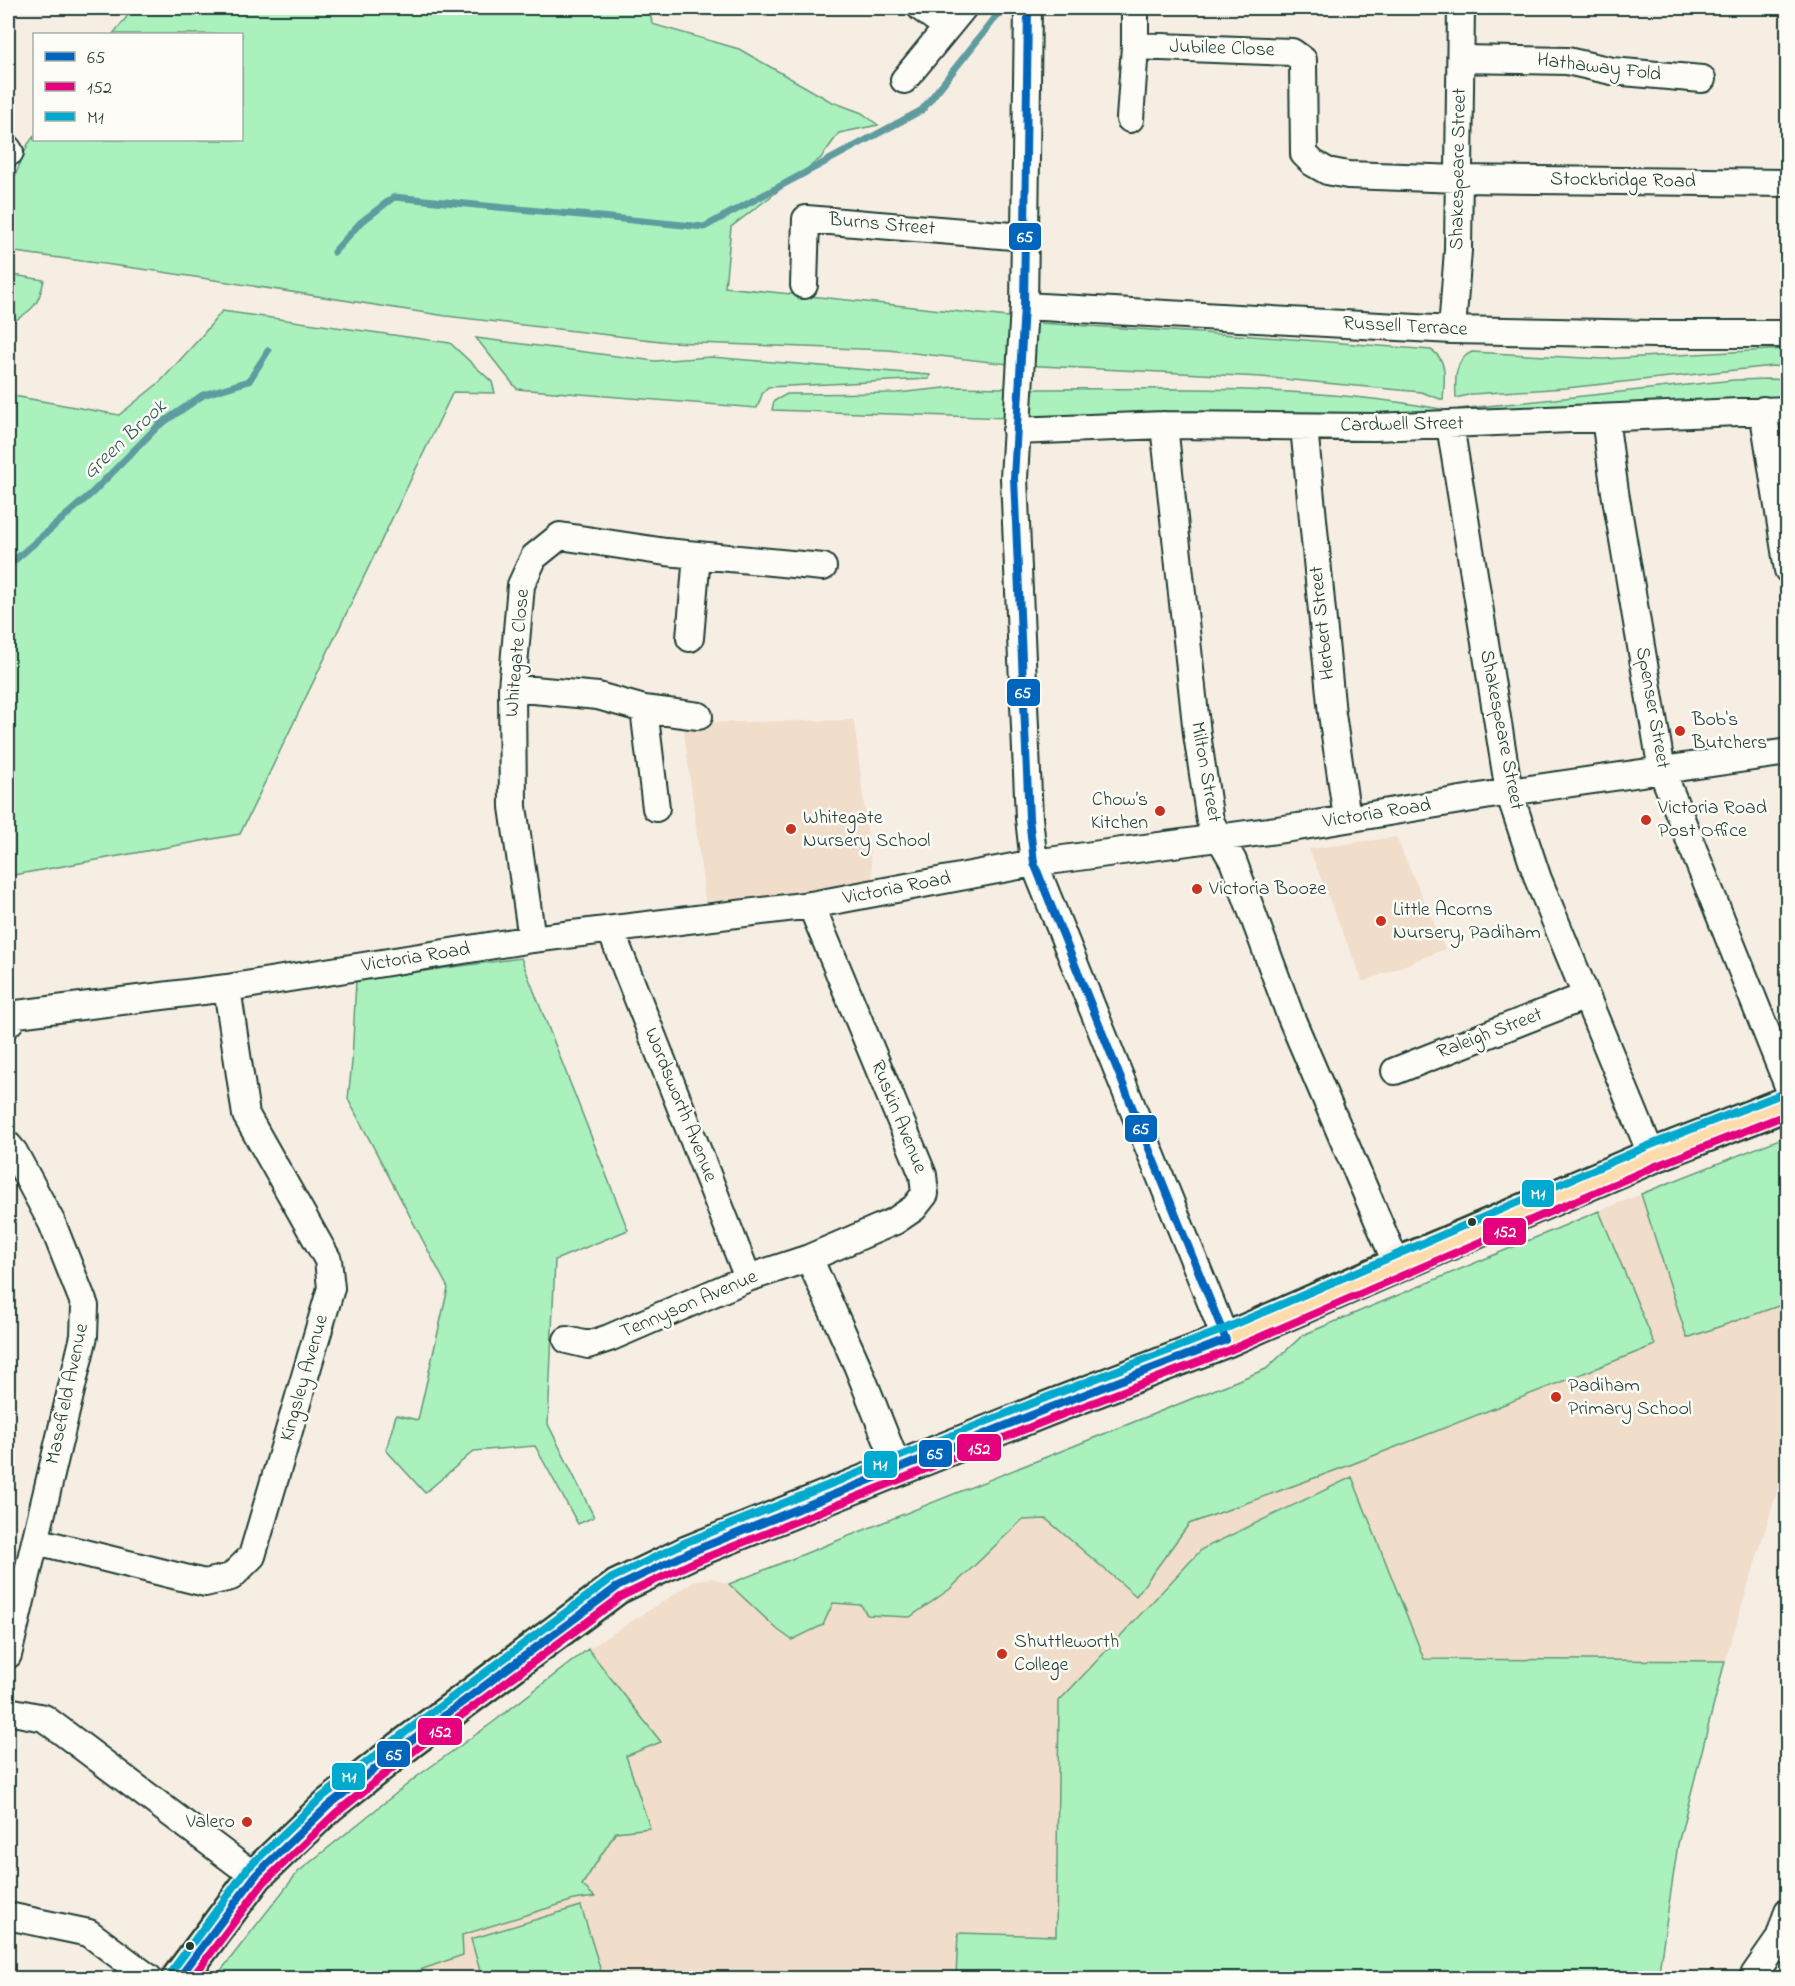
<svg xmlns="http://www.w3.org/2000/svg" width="1795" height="1986" viewBox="0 0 1795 1986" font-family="'Indie Flower',sans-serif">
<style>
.built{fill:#f0ddca}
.green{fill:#aaf1be;stroke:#649779;stroke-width:1.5}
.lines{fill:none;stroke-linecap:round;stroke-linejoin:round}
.stream{stroke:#609c9f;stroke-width:7}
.street-casing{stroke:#1f3d34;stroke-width:30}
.primary-casing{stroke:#1f3d34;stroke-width:38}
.street{stroke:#fdfcf7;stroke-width:26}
.primary{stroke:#fcdcac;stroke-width:33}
.bus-1-casing{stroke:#fdfcf7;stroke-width:12}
.bus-2-casing{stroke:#fdfcf7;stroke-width:12}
.bus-3-casing{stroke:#fdfcf7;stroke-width:12}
.bus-1{stroke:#0065bd;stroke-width:8}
.bus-2{stroke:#e5007d;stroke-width:8}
.bus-3{stroke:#00a9ce;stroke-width:8}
.poi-dot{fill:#c8321e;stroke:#fdfcf7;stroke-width:2}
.bus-dot{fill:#1f3d34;stroke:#fdfcf7;stroke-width:2}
.labels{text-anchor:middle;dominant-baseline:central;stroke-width:5;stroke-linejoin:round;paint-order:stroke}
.street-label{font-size:20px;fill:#1f3d34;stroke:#fdfcf7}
.poi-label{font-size:20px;fill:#1f3d34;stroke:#fdfcf7;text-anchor:start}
.water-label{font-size:21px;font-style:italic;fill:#355d58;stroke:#fdfcf7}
.line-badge{stroke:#fdfcf7;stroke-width:2}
.badge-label{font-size:16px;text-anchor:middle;font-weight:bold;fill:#fff}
</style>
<rect width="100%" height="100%" fill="#f7eee3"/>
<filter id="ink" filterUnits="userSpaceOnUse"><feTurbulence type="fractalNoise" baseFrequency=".0167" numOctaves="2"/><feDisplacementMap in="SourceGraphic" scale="12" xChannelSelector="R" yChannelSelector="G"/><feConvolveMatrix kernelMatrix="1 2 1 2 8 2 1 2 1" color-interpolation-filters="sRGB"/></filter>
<g filter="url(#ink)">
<path class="built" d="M854 720 873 880 706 907 683 723Z
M1396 837 1445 949 1363 982 1309 849Z
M1787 1136V1459L1725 1661 1678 1844 1658 1978H215L298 1872 419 1775 492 1723 588 1649 697 1580 712 1578 729 1584 1266 1369 1303 1335 1599 1211Z"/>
<path class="green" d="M134 8H650L652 24 739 49 830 101 862 113 878 125 839 133 821 158 731 227 725 287 1008 317 1014 323 1008 364 888 350 669 342 446 316 156 271 8 251V193L28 144 34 136V140H242V34H113Z
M8 274 44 280C38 309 31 310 8 325Z
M222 311 450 343 492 382 495 393 453 392 240 834 8 876V395L119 415 160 382 200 338Z
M1038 323 1252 336 1431 350C1449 360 1444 382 1443 400L1421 392 1261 377 1021 365 1033 325Z
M476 338 655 361 711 357 930 375 929 379 768 387 763 392 757 408 517 389Z
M1787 349V368L1773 366 1566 388 1472 394 1456 398C1455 381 1454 359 1472 352L1604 359Z
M1770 379 1787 380V406L1462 417 1459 409 1734 380Z
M954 387 1006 388 1011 404 1009 418 772 410 774 401 787 394 897 393Z
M1027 389C1164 389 1306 384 1441 409L1436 415 1024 419Z
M521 958 628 1230 555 1260 548 1424 594 1517 578 1524 535 1446 474 1451 425 1493 386 1450 396 1415 418 1420 448 1288 348 1099 352 1062 356 980Z
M1787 1136V1303L1687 1338 1641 1194Z
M1599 1211 1655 1345 1350 1465 1189 1524 1136 1596 1046 1519 1022 1520 950 1589 910 1617 867 1615 861 1605 833 1603 823 1625 792 1640 778 1630 729 1584 1266 1369 1303 1335Z
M1352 1477 1424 1659 1725 1661 1678 1844 1658 1978H956L958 1933 1056 1936 1059 1701 1202 1549Z
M588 1649 661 1742 626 1756 650 1828 616 1832 582 1885 595 1897 574 1900 462 1935 463 1955 397 1978H215L298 1872 419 1775 492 1723Z
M581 1906 603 1978H482L471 1939Z"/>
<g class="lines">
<path class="stream" d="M334 252 360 223 394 197 704 227 922 110 1003 8
M8 566 92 493 158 426 203 395 249 381 268 351"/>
<g class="street-casing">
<path id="street" d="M921 8 947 27
M1028 8 1024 306 1014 478 1029 818 1034 863 1226 1340
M1135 8V46
M1461 59 1567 61 1612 71 1702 79
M904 80 963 8
M1130 119 1135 46 1292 52 1303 60 1304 154 1313 163 1327 171 1348 175 1459 179 1788 183
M8 149 10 152
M804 285 806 219 1025 237
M1024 306 1452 330 1655 334H1788
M1452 330 1458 250 1461 8
M1763 410 1788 570
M1605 418 1615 492 1662 771 1788 1086
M1164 425 1197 734 1210 821 1233 861 1290 1015 1397 1265
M1450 425 1509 792 1538 879 1652 1156
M1304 427 1332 714 1347 818
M1016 431 1164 425 1375 427 1788 410
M690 638 697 555
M512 688 598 696 644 709 656 808
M644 709 699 716
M611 931 748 1278
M532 939 513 807 512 688 521 585 534 557 560 536 666 552 823 567
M8 1024 17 1014 227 988 532 939 811 905 1034 863 1298 827 1509 792 1788 752
M1395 1071 1586 996
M8 1145 14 1152 52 1223 85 1306 84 1336 8 1655
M809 1258 857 1365 898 1468
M567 1340 588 1345 609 1338 748 1278 809 1258 895 1221 914 1208 925 1194 923 1175 811 905
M36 1541 205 1583 231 1577 252 1556 331 1288 328 1260 246 1115 227 988
M8 1711 44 1718 238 1864 256 1875
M8 1916 89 1933 149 1978
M1754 1975 1779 1939 1788 1911"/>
</g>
<g class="primary-casing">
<path id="primary" d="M179 1978 256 1875 329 1805 409 1742 617 1587 688 1553 1049 1408 1226 1340 1397 1265 1652 1156 1788 1103"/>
</g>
<use href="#street" class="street"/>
<use href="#primary" class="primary"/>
<g class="bus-1-casing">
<path id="bus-1" d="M1028 8 1024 306 1014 478 1029 818 1034 863 1226 1340
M179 1978 256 1875 329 1805 409 1742 617 1587 688 1553 1049 1408 1226 1340"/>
</g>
<g class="bus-2-casing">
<path id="bus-2" d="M192 1978 264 1882 336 1813 415 1750 622 1596 692 1563 1053 1418 1230 1350 1656 1166 1788 1114"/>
</g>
<g class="bus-3-casing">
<path id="bus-3" d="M171 1972 248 1868 322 1797 403 1734 612 1578 684 1543 1045 1398 1222 1330 1648 1146 1784 1093"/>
</g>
<use href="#bus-1" class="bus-1"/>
<use href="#bus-2" class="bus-2"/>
<use href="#bus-3" class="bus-3"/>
</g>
</g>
<g class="poi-dot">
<circle cx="1680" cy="731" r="6"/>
<circle cx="1160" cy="811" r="6"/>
<circle cx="1646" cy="820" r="6"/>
<circle cx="791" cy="829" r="6"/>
<circle cx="1197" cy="889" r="6"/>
<circle cx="1381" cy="921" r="6"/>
<circle cx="1556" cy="1397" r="6"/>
<circle cx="1002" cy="1654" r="6"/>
<circle cx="247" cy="1822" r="6"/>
</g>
<g class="bus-dot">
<circle cx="1472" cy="1222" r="5"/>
<circle cx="190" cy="1946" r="5"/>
</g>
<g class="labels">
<g class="street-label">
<text transform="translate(1222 49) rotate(2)">Jubilee Close</text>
<text transform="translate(1599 68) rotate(7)">Hathaway Fold</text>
<text transform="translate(1459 169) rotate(-89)">Shakespeare Street</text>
<text transform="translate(1623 181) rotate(1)">Stockbridge Road</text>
<text transform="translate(882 225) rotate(5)">Burns Street</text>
<text transform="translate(1405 327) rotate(3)">Russell Terrace</text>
<text transform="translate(1402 425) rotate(-1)">Cardwell Street</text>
<text transform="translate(1323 623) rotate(-96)">Herbert Street</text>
<text transform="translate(518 653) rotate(-85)">Whitegate Close</text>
<text transform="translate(1652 708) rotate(80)">Spenser Street</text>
<text transform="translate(1501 730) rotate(79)">Shakespeare Street</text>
<text transform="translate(1205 772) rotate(80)">Milton Street</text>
<text transform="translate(1377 814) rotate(-9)">Victoria Road</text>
<text transform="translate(897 889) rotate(-11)">Victoria Road</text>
<text transform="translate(416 958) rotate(-9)">Victoria Road</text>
<text transform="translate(1490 1034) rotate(-21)">Raleigh Street</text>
<text transform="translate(680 1105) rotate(68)">Wordsworth Avenue</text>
<text transform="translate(898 1117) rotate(68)">Ruskin Avenue</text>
<text transform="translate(689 1305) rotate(-23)">Tennyson Avenue</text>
<text transform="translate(305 1378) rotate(-74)">Kingsley Avenue</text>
<text transform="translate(68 1394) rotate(-78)">Masefield Avenue</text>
</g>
<g class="poi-label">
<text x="1692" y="720">Bob's<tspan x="1692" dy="23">Butchers</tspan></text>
<text x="1148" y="800" text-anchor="end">Chow’s<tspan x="1148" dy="23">Kitchen</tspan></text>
<text x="1658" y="808">Victoria Road<tspan x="1658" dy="23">Post Office</tspan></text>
<text x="803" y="818">Whitegate<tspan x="803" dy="23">Nursery School</tspan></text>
<text x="1209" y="889">Victoria Booze</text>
<text x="1393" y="910">Little Acorns<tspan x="1393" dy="23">Nursery, Padiham</tspan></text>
<text x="1568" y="1386">Padiham<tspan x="1568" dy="23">Primary School</tspan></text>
<text x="1014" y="1642">Shuttleworth<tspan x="1014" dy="23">College</tspan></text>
<text x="235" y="1822" text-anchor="end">Valero</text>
</g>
<g class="water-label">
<text transform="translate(125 440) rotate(-43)">Green Brook</text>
</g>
</g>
<g class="line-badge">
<rect x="1008" y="222" width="34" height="29" rx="6" fill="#0065bd"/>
<rect x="1006" y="678" width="35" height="29" rx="6" fill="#0065bd"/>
<rect x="1124" y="1114" width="34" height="29" rx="6" fill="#0065bd"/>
<rect x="1521" y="1179" width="34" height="29" rx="6" fill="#00a9ce"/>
<rect x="1482" y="1217" width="45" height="29" rx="6" fill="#e5007d"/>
<rect x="956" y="1433" width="46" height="29" rx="6" fill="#e5007d"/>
<rect x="918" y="1439" width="35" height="29" rx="6" fill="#0065bd"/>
<rect x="863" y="1450" width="35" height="29" rx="6" fill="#00a9ce"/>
<rect x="417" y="1717" width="46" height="29" rx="6" fill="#e5007d"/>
<rect x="376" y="1740" width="35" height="28" rx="6" fill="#0065bd"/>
<rect x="331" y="1762" width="35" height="29" rx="6" fill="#00a9ce"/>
</g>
<g class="badge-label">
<text x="1025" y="242">65</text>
<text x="1023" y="698">65</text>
<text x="1141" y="1134">65</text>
<text x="1538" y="1199">M1</text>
<text x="1505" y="1237">152</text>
<text x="979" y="1454">152</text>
<text x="935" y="1459">65</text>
<text x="880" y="1470">M1</text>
<text x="440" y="1737">152</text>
<text x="394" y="1760">65</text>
<text x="349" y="1782">M1</text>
</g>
<rect width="1795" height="1986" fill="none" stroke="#fdfcf7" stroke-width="30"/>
<rect x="15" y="15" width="1765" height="1956" fill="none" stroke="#1f3d34" stroke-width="2" filter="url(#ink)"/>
<rect x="33" y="33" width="210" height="108" fill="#fdfcf7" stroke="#a4b0a9" stroke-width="1.5"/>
<rect x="45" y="52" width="30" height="9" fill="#0065bd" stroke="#a4b0a9" stroke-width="1.5"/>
<text x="87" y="63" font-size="18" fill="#1f3d34">65</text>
<rect x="45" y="82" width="30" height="9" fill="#e5007d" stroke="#a4b0a9" stroke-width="1.5"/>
<text x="87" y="93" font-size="18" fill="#1f3d34">152</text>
<rect x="45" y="112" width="30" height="9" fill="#00a9ce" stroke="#a4b0a9" stroke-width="1.5"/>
<text x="87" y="123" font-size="18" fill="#1f3d34">M1</text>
</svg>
